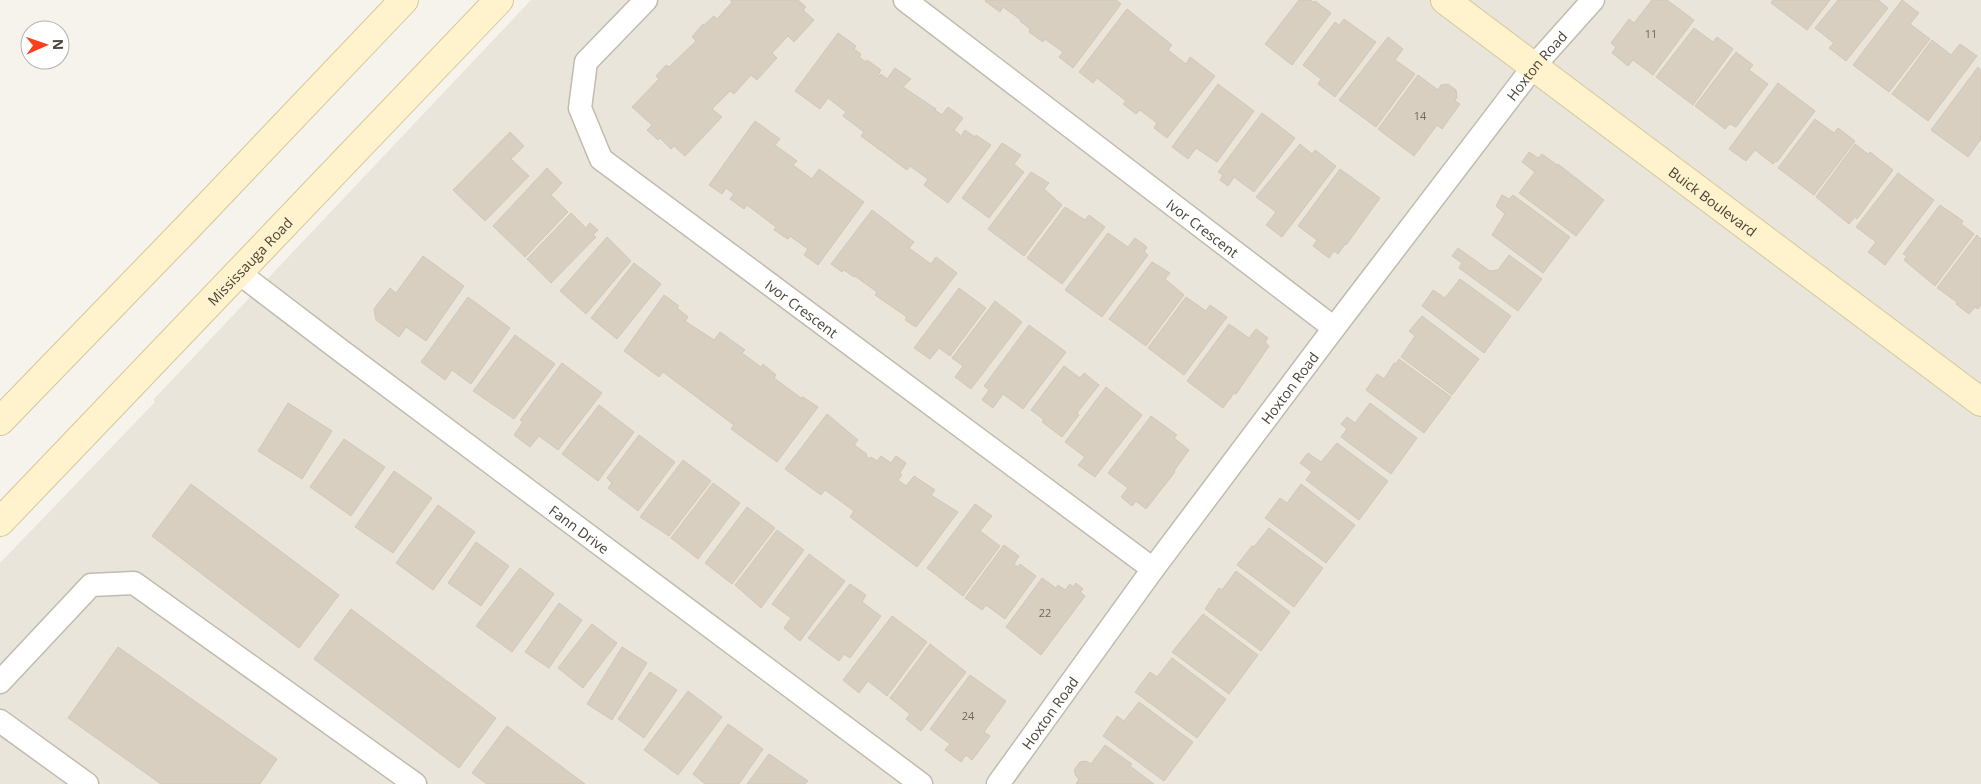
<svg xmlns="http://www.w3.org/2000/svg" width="1981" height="784" viewBox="0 0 1981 784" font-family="'Open Sans',sans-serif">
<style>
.residential{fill:#eae5da}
.building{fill:#d8cfc1;stroke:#d3c7b4}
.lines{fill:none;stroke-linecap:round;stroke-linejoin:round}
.street-casing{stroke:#c2bbae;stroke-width:25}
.secondary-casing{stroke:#d6c79b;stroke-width:30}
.street{stroke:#fff;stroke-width:22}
.secondary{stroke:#fff3cd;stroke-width:28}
.labels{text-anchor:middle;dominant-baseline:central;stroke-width:4;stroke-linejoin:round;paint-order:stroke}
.number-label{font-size:11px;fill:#6e675b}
.street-label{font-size:14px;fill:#4b4439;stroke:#fff}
</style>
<rect width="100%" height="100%" fill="#f6f3ec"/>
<path class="residential" d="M531 0H1981V784H0V563L155 402 153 400Z"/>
<path class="building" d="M730 0H798L806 7 803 10 814 20 794 42 788 36 772 53 777 58 757 80 751 75 734 94 730 91 712 109 722 117 685 156 674 146 671 149 660 138 658 140 647 130 652 125 632 107 659 79 656 76 666 65 669 67 696 41 692 37 703 24 704 25 714 16 717 19 732 2Z
M986 0H1116L1121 4 1073 68 1059 57 1063 52 1045 39 1043 42 1029 32 1030 29 1020 21 1021 20 1003 7 1000 12 985 1Z
M1299 0H1311L1314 3 1315 1 1331 13 1292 65 1265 44Z
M1652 0H1667L1694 20 1653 75 1633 60 1628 66 1612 53 1616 47 1611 43 1629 19 1634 23Z
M1773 0H1830L1807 30 1771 3Z
M1838 0H1878L1888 8 1846 61 1829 48 1834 43 1815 28Z
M1902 0 1919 13 1910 24 1930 39 1889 92 1853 65Z
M1127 9 1172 45 1168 50 1186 64 1190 57 1215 76 1167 138 1154 128 1157 123 1140 110 1136 114 1123 104 1126 101 1097 78 1093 83 1079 72Z
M1344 19 1376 42 1335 97 1318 84 1321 79 1303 65 1335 22 1339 25Z
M1694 28 1713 42 1717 37 1733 49 1693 105 1656 77Z
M838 33 856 46 854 49 861 54 859 57 866 62 867 60 881 70 878 75 880 76 881 74 887 79 895 68 911 79 903 87 936 109 935 110 942 115 948 107 963 118 954 130 959 134 960 137 965 130 975 137 976 135 991 145 948 203 924 185 928 179 910 166 907 170 861 136 864 132 843 116 846 112 828 98 820 109 795 91Z
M1388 37 1403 49 1395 60 1415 74 1376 127 1339 100Z
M1932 40 1951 55 1960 44 1977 56 1928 121 1892 94Z
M1736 52 1753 65 1749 70 1768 84 1736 127 1730 124 1725 129 1695 106Z
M1978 67 1981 70V139L1968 157 1931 130Z
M1418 75 1438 90 1441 85 1448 84 1456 90 1457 97 1455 101 1460 104 1442 129 1437 125 1414 156 1378 129Z
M1778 83 1815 111 1777 162 1776 161 1773 164 1755 150 1746 161 1729 149Z
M1218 84 1254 111 1217 162 1196 148 1188 159 1172 147Z
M1262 113 1295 138 1254 192 1234 177 1228 186 1220 180 1223 175 1218 172Z
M1815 119 1834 133 1838 128 1855 141 1814 195 1778 168Z
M755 121 780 139 775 145 797 161 793 165 812 179 819 169 864 202 818 265 804 255 808 249 790 236 788 239 774 230 776 227 747 205 744 209 730 199 734 194 726 188 722 194 709 185Z
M510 132 524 146 511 159 529 176 485 221 453 190Z
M1002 143 1021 155 1014 164 1024 172 989 218 962 198Z
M1300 144 1312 154 1315 150 1336 166 1282 237 1266 225 1276 212 1256 197Z
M1855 144 1868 154 1870 152 1893 170 1857 219 1855 217 1849 224 1816 197Z
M1529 152 1538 158 1542 154 1557 165 1558 164 1604 200 1576 236 1519 193 1535 172 1522 162Z
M547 168 562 183 551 195 568 212 525 257 493 226Z
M1340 169 1380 198 1346 245 1345 244 1338 254 1334 251 1329 258 1313 246 1317 240 1298 226Z
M1031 172 1049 183 1044 189 1062 205 1024 256 988 229Z
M1898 173 1934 200 1885 265 1868 252 1876 242 1856 227Z
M1502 195 1509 199 1513 195 1570 237 1543 273 1492 235 1505 214 1496 206Z
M1940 205 1963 221 1961 224 1974 234 1935 286 1904 260 1907 256 1903 254Z
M1065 207 1085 220 1089 215 1105 227 1062 284 1027 258Z
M872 210 914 242 909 248 931 264 936 257 957 273 916 327 905 320 907 317 875 295 877 292 855 276 854 277 844 270 842 272 831 264Z
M571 213 586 228 590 223 598 230 593 235 596 237 551 283 527 259Z
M1108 233 1128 247 1135 238 1147 247 1144 252 1148 255 1102 317 1065 290Z
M1977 235 1981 239V305L1978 309 1975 307 1969 314 1956 304 1957 302 1937 288Z
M607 237 631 261 586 314 560 291Z
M1458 248 1490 271 1498 270 1509 255 1542 279 1518 311 1459 268 1462 263 1452 256Z
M423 256 464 286 426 341 406 327 399 337 376 320 374 309 390 288 396 293Z
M1152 262 1170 273 1165 279 1184 295 1146 346 1109 319Z
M634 263 661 284 617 339 591 318Z
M1460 279 1511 316 1484 353 1422 306 1433 290 1445 298Z
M959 288 986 308 950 356 939 348 930 359 914 348Z
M664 295 679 306 677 308 688 317 685 321 714 340 720 332 745 350 742 353 761 367 763 364 776 375 774 378 801 398 803 397 818 407 777 462 731 429 734 425 663 372 659 377 624 351Z
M468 297 510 328 471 384 452 370 445 380 421 362Z
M1186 297 1206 311 1210 305 1227 317 1184 375 1148 348Z
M995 301 1022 322 971 389 955 377 963 366 952 358Z
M1422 316 1479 359 1452 395 1401 357 1415 336 1409 331Z
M1229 324 1249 338 1256 329 1268 338 1265 342 1269 346 1236 394 1234 393 1223 408 1187 381Z
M1029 325 1066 352 1023 409 1003 394 993 408 982 400 989 390 984 386Z
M515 335 555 364 514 419 473 391Z
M1399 359 1451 397 1424 433 1366 390 1377 374 1384 379 1394 363 1396 364Z
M562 363 602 393 558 450 539 436 530 447 514 435 523 422 520 420Z
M1064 366 1080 378 1084 373 1099 385 1077 413 1079 415 1062 437 1042 422 1044 420 1031 410Z
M1106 387 1142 415 1095 477 1078 465 1085 457 1065 442Z
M288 403 332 431 302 479 258 451Z
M1370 403 1417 438 1391 474 1341 437 1347 429 1341 424 1347 417 1355 423Z
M599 405 634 432 598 481 562 454Z
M827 414 858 440 854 445 867 454 866 456 870 459 871 457 877 461 881 456 891 463 896 456 906 463 900 473 902 475 898 480 906 486 914 476 935 490 931 495 958 512 917 567 850 517 854 511 825 490 821 495 785 469Z
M1151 416 1177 435 1174 438 1189 450 1174 471 1175 472 1146 509 1136 501 1132 506 1121 497 1128 488 1108 473Z
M639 435 675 462 638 511 608 488 612 483 607 478Z
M344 439 385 467 351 516 310 487Z
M1337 443 1388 481 1359 520 1306 480 1312 472 1300 463 1308 453 1321 462Z
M683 460 711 481 669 536 640 517Z
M394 471 432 498 393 553 355 527Z
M713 483 740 503 698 559 671 538Z
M191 484 339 595 299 648 152 536Z
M1301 484 1355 525 1326 563 1265 518 1280 498 1287 503Z
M975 504 992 516 980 531 1000 546 963 596 927 568Z
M438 505 475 532 433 590 396 563Z
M747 507 775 528 732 584 705 563Z
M1269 528 1323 568 1294 607 1237 565 1252 546 1254 547Z
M777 530 804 550 761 608 735 585Z
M476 542 509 566 481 606 448 583Z
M1004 545 1019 556 1014 564 1018 567 1020 564 1036 576 1005 619 986 605 982 610 965 598Z
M809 554 845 581 800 641 784 628 791 618 772 604Z
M520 568 554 594 512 652 476 626Z
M1236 571 1290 612 1261 651 1205 609 1219 588 1222 590Z
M1042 578 1056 588 1058 585 1065 590 1070 584 1073 587 1076 583 1083 589 1080 592 1085 596 1041 655 1006 627Z
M850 584 866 595 862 602 881 616 850 658 844 654 839 661 808 638Z
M559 603 582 620 549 668 525 652Z
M351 609 496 718 459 768 314 659Z
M1203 614 1258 655 1229 694 1172 652Z
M892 616 927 642 887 696 868 681 859 693 843 680Z
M592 624 617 643 583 688 558 668Z
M930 644 966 672 921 731 906 719 910 714 890 698Z
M118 647 277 759 260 784H161L68 718Z
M622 647 647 663 612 720 587 704Z
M1172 658 1226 699 1197 738 1135 692 1150 672 1157 677Z
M650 672 677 690 644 738 618 719Z
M970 675 1006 701 984 732 990 736 972 760 966 755 961 762 945 750 950 744 930 729Z
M688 691 722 717 678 775 644 750Z
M1139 702 1193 742 1164 781 1103 736 1117 716 1124 721Z
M728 724 763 749 739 784H705L693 774Z
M507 726 585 784H487L472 773Z
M1105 745 1132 764 1130 766 1154 784H1076L1079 779 1076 776 1074 770 1080 762 1086 761 1091 764Z
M769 754 808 781 805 784H747Z"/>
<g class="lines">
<g class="street-casing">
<g id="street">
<path id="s1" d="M646 0 586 62 580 108 601 159 1153 569"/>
<path id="s2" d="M905 0 1334 328"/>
<path id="s3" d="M239 273 340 350 921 784"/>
<path d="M0 682 91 585 134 583 415 784"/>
<path d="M0 721 87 784"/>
<path id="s4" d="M998 784 1153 569 1334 328 1534 66 1593 0"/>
</g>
</g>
<g class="secondary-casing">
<g id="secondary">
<path id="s5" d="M1445 0 1981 402"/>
<path d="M0 421 186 229 404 0"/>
<path id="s6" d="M0 522 499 0"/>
</g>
</g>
<use href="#street" class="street"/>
<use href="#secondary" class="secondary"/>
</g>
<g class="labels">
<g class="number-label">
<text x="1651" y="33">11</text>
<text x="1420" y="115">14</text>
<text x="1045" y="612">22</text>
<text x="968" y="715">24</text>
</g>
<g class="street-label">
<text stroke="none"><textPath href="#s4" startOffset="898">Hoxton Road</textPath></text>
<text stroke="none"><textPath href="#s5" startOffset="335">Buick Boulevard</textPath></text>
<text stroke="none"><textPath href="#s2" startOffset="375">Ivor Crescent</textPath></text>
<text stroke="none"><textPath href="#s6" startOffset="361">Mississauga Road</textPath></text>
<text stroke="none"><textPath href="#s1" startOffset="438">Ivor Crescent</textPath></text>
<text stroke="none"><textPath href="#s4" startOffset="492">Hoxton Road</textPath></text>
<text stroke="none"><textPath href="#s3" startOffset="426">Fann Drive</textPath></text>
<text stroke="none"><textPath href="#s4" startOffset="88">Hoxton Road</textPath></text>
</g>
</g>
<g transform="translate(45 45) rotate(88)"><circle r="24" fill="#ffffff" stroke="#b7b4b0"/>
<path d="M0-4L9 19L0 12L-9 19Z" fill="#fc3f1d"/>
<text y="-8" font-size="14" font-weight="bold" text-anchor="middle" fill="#4b4439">N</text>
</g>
</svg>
